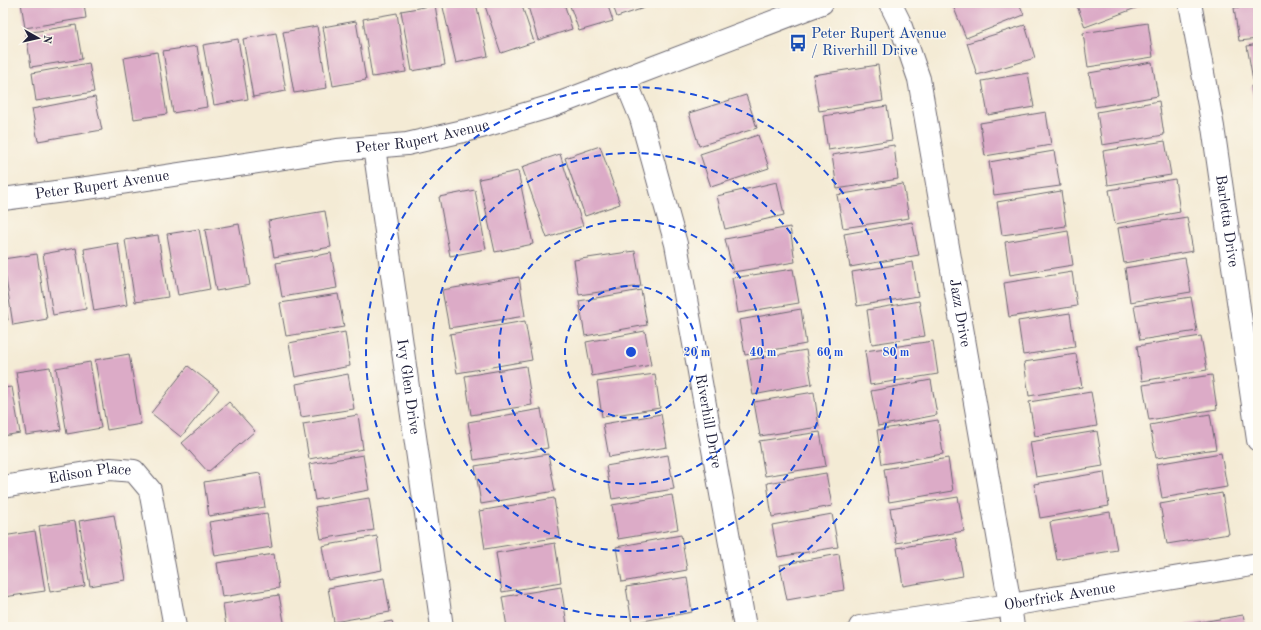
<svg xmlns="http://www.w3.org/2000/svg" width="1261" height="630" viewBox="0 0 1261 630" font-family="'Old Standard TT',serif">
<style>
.building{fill:#dcabc7}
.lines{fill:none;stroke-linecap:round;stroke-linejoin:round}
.minor-casing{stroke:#6c6871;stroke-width:24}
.tertiary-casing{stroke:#6c6871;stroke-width:24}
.minor{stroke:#fff;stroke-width:22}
.tertiary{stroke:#fff;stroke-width:22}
.ring{fill:none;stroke:#1d4ed8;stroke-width:2;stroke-dasharray:7 5}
.labels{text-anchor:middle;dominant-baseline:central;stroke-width:3;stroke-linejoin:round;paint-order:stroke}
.transit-label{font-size:15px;fill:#164399;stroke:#fbf7ec;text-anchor:start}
.street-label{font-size:15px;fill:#22223b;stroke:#fbf7ec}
.centre{fill:#1d4ed8;stroke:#fbf7ec;stroke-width:2}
.ring-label{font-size:12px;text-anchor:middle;font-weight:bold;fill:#1d4ed8;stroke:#fbf7ec;stroke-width:3;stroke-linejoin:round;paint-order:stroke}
</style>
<rect width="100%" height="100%" fill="#fbf7ec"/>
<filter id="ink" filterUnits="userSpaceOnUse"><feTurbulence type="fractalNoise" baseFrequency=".025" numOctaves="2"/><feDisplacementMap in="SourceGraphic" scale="8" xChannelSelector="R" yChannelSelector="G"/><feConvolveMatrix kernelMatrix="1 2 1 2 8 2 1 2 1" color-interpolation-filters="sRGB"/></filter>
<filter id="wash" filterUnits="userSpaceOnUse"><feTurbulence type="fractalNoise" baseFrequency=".012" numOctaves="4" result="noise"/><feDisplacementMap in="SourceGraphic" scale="16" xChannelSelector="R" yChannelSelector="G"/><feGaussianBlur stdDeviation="0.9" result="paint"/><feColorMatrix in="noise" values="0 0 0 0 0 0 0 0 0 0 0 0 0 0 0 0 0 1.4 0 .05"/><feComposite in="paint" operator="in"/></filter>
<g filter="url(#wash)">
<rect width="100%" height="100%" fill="#f4ebd5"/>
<g id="blocks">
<path class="building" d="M21 3H84L86 18 25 28Z
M442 3H476L488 56 456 63Z
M484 3H521L534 42 501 53Z
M527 3H564L572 29 538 40Z
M569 3H607L613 21 579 31Z
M612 3H649L650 6 617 17Z
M959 3H1019L1024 15 966 38 953 6Z
M1076 3H1143L1144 5 1085 27Z
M1258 4V39L1239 41 1234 8Z
M435 5 445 65 412 71 401 11Z
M397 13 406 72 372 77 363 19Z
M356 21 366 80 333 86 323 27Z
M1148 23 1153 57 1088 67 1083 33Z
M76 25 82 59 31 67 26 33Z
M1025 25 1035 58 977 75 967 43Z
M317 26 327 88 294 93 283 32Z
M276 33 286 91 253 97 243 39Z
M238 39 248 99 214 105 203 45Z
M1258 44V79L1253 80 1247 46Z
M197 46 207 107 173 113 163 51Z
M157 52 167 114 134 119 124 58Z
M1152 62 1158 96 1095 107 1089 73Z
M89 63 94 92 36 101 32 73Z
M878 65 883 101 819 111 813 75Z
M1028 73 1034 107 988 115 982 81Z
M1258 85V120H1256L1251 86Z
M746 95 757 128 699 146 689 113Z
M95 97 102 130 38 141 32 109Z
M1159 101 1164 135 1102 145 1097 112Z
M887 106 892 140 828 150 823 116Z
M1046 112 1051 145 985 156 980 123Z
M758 135 769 168 711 187 700 154Z
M1165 141 1171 175 1108 185 1103 151Z
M894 145 898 179 837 189 832 155Z
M600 146 620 204 585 216 565 158Z
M1054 151 1060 186 994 195 989 162Z
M560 154 583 226 547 238 522 167Z
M518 171 533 244 495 252 479 179Z
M1175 179 1180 212 1115 224 1109 190Z
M777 182 784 215 725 229 717 196Z
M903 184 909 218 843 228 837 195Z
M475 190 486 249 450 256 439 197Z
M1061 191 1066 226 1002 235 997 202Z
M325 211 331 247 274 257 268 221Z
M1187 217 1193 251 1124 263 1118 228Z
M912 222 919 255 850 267 844 234Z
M239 224 250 285 216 291 205 230Z
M790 227 795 262 733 272 725 239Z
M199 229 210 289 178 295 167 234Z
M1068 231 1073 265 1010 275 1005 242Z
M158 235 168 297 135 302 125 240Z
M118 243 127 305 94 311 84 249Z
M76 248 86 309 53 315 43 254Z
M635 251 641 286 579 295 574 260Z
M331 253 337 288 282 297 276 263Z
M37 254 47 319 13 325 3 259Z
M1185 258 1191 292 1130 302 1125 268Z
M913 262 918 296 857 306 852 272Z
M793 269 799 303 738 313 732 278Z
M1072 272 1077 306 1009 317 1004 283Z
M519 277 525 316 449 328 442 290Z
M641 290 647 325 585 336 579 301Z
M338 294 344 327 286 336 280 303Z
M3 295 8 320 3 321Z
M1191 297 1197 331 1140 340 1134 306Z
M919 301 925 336 872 344 867 310Z
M801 309 806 344 745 355 739 320Z
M1070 313 1075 347 1023 355 1018 321Z
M525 321 532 360 457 373 450 334Z
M645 331 651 365 592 376 586 342Z
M345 332 350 366 295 377 289 343Z
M1201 336 1207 370 1142 381 1137 346Z
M933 341 938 374 870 385 865 351Z
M806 350 812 384 753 395 747 360Z
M129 354 141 424 107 430 95 360Z
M1076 354 1082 387 1029 396 1024 362Z
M90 362 101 428 67 434 56 368Z
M188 366 219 390 181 437 151 413Z
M526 366 532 405 471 415 465 376Z
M50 367 61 430 26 435 16 372Z
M348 374 354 409 301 417 296 384Z
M655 374 660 408 602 417 597 382Z
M1212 375 1217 409 1149 420 1143 385Z
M931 380 937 415 878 426 871 391Z
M12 387 20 433 3 436V388Z
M814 392 819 427 760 436 754 402Z
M1091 392 1097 426 1035 436 1029 402Z
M229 402 255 431 208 472 182 443Z
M541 409 548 448 474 460 468 422Z
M661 414 667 447 609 457 603 424Z
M1210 414 1216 449 1156 458 1150 425Z
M358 415 363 449 309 459 303 424Z
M938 420 943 454 882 464 877 430Z
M1097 431 1103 466 1036 477 1030 442Z
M820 432 826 466 765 476 759 441Z
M1221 453 1227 487 1162 498 1156 464Z
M548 454 555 491 481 504 475 466Z
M363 455 369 490 315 500 309 464Z
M668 455 674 489 612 499 606 466Z
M948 458 953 491 889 502 884 469Z
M1104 472 1109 506 1040 518 1034 484Z
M260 473 265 507 209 516 204 482Z
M826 473 832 506 772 517 767 483Z
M1222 493 1229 534 1167 544 1160 504Z
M672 495 678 529 618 539 612 505Z
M958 497 964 531 896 543 890 508Z
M369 498 374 530 321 539 315 507Z
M554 498 560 537 485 549 479 511Z
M1110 512 1117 550 1057 560 1050 522Z
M267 513 272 547 215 556 209 522Z
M832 514 838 547 778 557 772 525Z
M114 515 125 580 90 586 79 521Z
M75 521 85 586 50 592 39 526Z
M35 531 45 591 4 597 3 589V536Z
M681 535 687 570 622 582 616 547Z
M377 536 382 570 328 580 322 546Z
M956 538 963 576 903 586 897 548Z
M555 543 561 582 502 592 496 553Z
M274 554 279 588 222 597 217 563Z
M839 554 844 590 787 600 780 565Z
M687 577 692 612 632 623 626 587Z
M384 578 390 612 334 622 328 588Z
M561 587 567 624 548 627H507L502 597Z
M279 595 285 627H226L223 604Z
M1243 615 1246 627H1177V626Z
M392 621 394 627H364V626Z"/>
</g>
</g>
<g filter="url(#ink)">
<use href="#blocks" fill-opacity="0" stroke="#6c6871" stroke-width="1"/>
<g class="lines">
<g class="minor-casing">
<g id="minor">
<path id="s1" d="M890 3 899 21 919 79 1010 605 1013 627"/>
<path id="s2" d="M1190 3 1213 127 1258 440"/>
<path id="s3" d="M625 79 641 118 676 244 745 627"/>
<path id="s4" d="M374 147 442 627"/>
<path id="s5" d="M3 487 110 469 134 471 150 490 175 627"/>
<path id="s6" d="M860 627 1010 605 1258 564"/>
</g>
</g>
<g class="tertiary-casing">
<g id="tertiary">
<path id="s7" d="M3 199 94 187 337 150 407 144 481 127 552 106 822 3"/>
</g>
</g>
<use href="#minor" class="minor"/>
<use href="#tertiary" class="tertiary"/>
</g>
</g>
<g class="ring">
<circle cx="631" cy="352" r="66"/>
<circle cx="631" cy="352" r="132"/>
<circle cx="631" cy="352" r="199"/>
<circle cx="631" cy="352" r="265"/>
</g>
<defs>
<g id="bus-bare" transform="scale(1.38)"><path d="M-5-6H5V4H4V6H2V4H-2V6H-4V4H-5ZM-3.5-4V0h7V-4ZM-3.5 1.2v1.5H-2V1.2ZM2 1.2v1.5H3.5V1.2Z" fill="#1a4fb4" stroke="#fbf7ec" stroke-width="2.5" paint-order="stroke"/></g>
</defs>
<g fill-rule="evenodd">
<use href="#bus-bare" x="798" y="43"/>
</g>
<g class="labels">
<g class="transit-label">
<text x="811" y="34">Peter Rupert Avenue<tspan x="811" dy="17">/ Riverhill Drive</tspan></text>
</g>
<g class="street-label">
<text stroke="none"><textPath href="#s7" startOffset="424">Peter Rupert Avenue</textPath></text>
<text stroke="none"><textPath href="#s7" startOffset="100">Peter Rupert Avenue</textPath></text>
<text stroke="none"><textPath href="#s2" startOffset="221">Barletta Drive</textPath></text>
<text stroke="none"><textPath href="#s1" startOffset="319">Jazz Drive</textPath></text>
<text stroke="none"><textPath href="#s4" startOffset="242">Ivy Glen Drive</textPath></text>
<text stroke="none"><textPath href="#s3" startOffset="353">Riverhill Drive</textPath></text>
<text stroke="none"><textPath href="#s5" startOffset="88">Edison Place</textPath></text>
<text stroke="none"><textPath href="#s6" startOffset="202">Oberfrick Avenue</textPath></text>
</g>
</g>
<circle cx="631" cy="352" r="6" class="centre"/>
<g class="ring-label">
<text x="697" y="356">20 m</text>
<text x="763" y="356">40 m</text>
<text x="830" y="356">60 m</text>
<text x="896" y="356">80 m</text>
</g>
<rect width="1261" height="630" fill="none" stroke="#fbf7ec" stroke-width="16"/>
<g transform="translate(38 38) rotate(98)" stroke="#fbf7ec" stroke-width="3" paint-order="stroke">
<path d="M0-3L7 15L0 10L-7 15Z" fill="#22223b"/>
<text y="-6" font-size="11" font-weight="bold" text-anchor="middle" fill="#22223b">N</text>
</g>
</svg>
